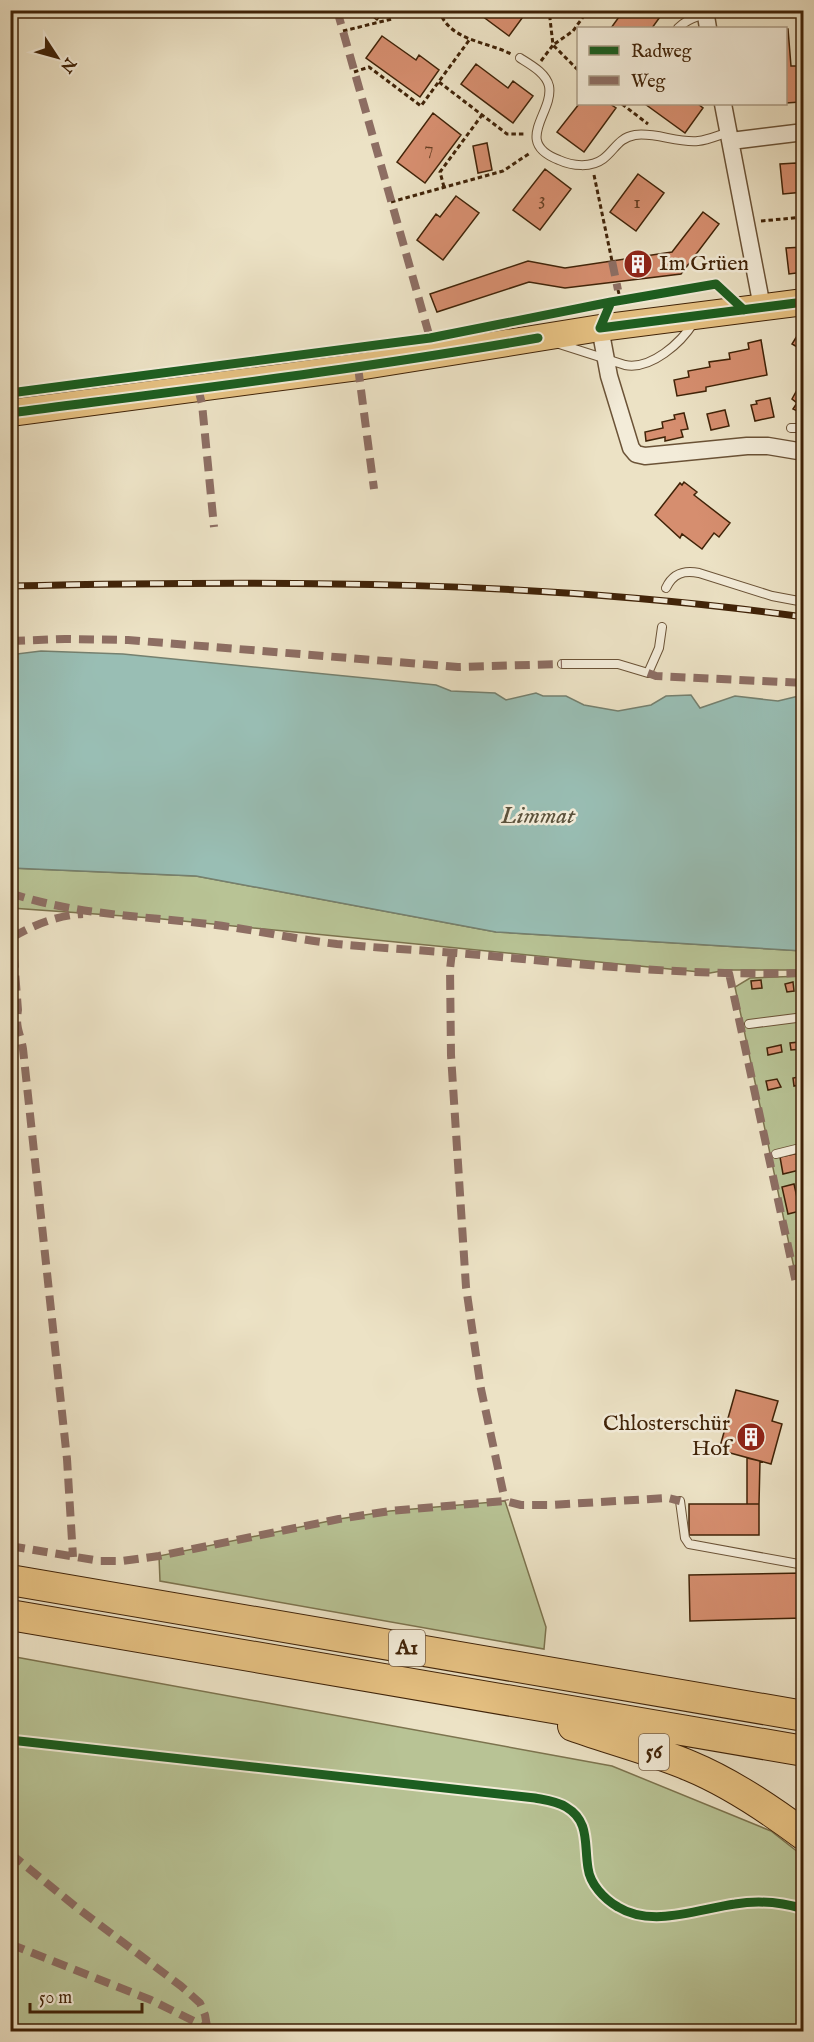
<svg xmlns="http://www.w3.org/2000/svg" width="814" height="2042" viewBox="0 0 814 2042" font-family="'IM FELL English',serif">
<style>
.green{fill:#b8c395;stroke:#7c734e;stroke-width:1.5}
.water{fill:#99beb4;stroke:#75806f;stroke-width:1.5}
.building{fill:#d68e6f;stroke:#402308;stroke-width:1.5}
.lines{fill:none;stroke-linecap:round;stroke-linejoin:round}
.service-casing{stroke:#6b5337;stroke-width:10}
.minor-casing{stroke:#6b5337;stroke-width:19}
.primary-casing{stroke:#402308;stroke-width:28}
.motorway-casing{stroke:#402308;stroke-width:32}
.path{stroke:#402308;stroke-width:3;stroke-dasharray:4.5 3;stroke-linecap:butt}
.service{stroke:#f3ecd9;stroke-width:8}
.minor{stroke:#f3ecd9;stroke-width:16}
.primary{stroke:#e6c182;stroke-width:26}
.motorway{stroke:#e6c182;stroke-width:30}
.rail-casing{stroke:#402308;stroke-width:7}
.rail{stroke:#f3ecd9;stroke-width:4.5;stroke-dasharray:14;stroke-linecap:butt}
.quiet{stroke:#8d6e63;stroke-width:8;stroke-dasharray:15 8;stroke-linecap:butt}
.cycleway-casing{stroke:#f3ecd9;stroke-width:13}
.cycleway{stroke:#1b5e20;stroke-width:9}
.labels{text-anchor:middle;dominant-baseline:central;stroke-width:5;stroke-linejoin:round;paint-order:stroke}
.number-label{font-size:20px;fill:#663e22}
.shield{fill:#f3ecd9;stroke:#765f47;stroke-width:1.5}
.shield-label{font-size:21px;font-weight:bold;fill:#402308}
.poi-label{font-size:22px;fill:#402308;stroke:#f3ecd9;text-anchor:start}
.water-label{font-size:24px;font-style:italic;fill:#5b523c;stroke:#f3ecd9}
</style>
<rect width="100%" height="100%" fill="#ece2c5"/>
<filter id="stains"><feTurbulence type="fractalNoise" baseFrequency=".00333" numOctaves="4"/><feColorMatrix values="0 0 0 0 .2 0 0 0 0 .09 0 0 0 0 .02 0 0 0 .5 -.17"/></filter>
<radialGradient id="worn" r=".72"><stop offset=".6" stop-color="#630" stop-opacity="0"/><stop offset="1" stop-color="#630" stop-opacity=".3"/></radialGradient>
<path class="green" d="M11 868 196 876 496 932 803 951V970H727L710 973 152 918 11 908Z
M803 976V1282H797L735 987 750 978Z
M505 1501 546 1627 544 1649 160 1581 159 1556 339 1519 390 1511Z
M10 1656 612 1766 771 1831 803 1856V2031H11Z"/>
<path class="water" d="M11 651 17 654 41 651 123 654 436 685 451 691 495 693 506 700 536 693 543 696H566L584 705 618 711 651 705 666 696 691 695 700 708 735 696 778 701 803 695V951L496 932 196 876 11 868Z"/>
<path class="building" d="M364 10H385L377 20Z
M474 10H528L509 36Z
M624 10H665L652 28H611Z
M786 29H788L791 66H797L800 102 786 103Z
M382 36 416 60 419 55 439 70 420 97 366 58Z
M476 64 508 88 513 81 533 96 513 123 461 84Z
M579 104H610L616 108 584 152 557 132Z
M645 104H698L703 108 685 133Z
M433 113 461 135 425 183 397 162Z
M487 143 492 170 478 173 473 146Z
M796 163 797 165 804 164V192L783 194 780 164Z
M545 169 571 189 540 230 513 210Z
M638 174 664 193 636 231 610 212Z
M456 196 479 213 443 260 417 240 436 214 440 217Z
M703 212 719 224 681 274 565 288 529 282 437 312 430 294 528 261 565 268 672 252Z
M804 247V272L789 274 786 248Z
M802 328 804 329V351L792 344Z
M761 340 767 375 706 387V391L677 396 674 380 689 377 688 371 710 367 709 362 730 359 729 353 749 349 748 343Z
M797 390 804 394V414L793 409 797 403 792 399Z
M770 398 774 417 755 421 751 405 757 404 756 401Z
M725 410 729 426 711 430 707 414Z
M684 413 688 429 681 430 683 437 665 441V437L646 441 645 432 663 428 662 422 675 419 674 415Z
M684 482 697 492 694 495 730 523 719 537 714 533 702 549 682 534 680 538 655 515 680 483 682 485Z
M761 980 762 988 752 989 751 981Z
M793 982 794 991 787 992 785 984Z
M799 1040H802L803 1049 791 1050 790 1043 799 1042Z
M781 1045 782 1052 768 1055 767 1048Z
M804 1076V1084L794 1086 793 1078Z
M777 1079 781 1087 768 1090 766 1081Z
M804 1152V1169L783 1174 780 1157Z
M794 1184 800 1211 788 1214 782 1187Z
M736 1390 778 1401 772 1421 782 1424 771 1464 719 1450Z
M747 1458 760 1461 759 1504H747Z
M689 1504H759V1535H689Z
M804 1573V1618L690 1621 689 1575Z"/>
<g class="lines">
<g class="service-casing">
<path id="service" d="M678 28C691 15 711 13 729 10
M520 58C531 65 546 73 549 86 554 113 512 142 559 160 572 166 591 168 603 159 615 150 618 138 635 135 655 132 677 143 698 141 708 140 719 135 729 132
M556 343 625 365C651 370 681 343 694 322
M791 428H804
M666 588C673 573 684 570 699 573L772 596 804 602
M562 664H618L648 673 659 648 662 627
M749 1024 804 1017
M776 1154 804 1147
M801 1287H804
M680 1501 685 1538 689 1544 804 1565"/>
</g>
<g class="minor-casing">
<path id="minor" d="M705 10 708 28
M723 104 762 307
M731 141 804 132
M600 328 609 376 631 448 636 454 645 456 747 446H768L804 452"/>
</g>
<g class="primary-casing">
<path id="primary" d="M10 413 358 367 600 328 804 302"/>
</g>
<g class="motorway-casing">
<path id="motorway" d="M10 1580 804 1716
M10 1615 804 1751
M573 1726C612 1740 652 1750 690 1766 731 1783 768 1808 804 1835"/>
</g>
<path class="path" d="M439 10C449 41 486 41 511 54
M343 31 392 19 398 10
M541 61 553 45 549 10
M578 70 553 45 573 31 588 10
M354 72 369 67 421 106 470 39
M439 82 507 134H525
M622 104 648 124
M594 175 612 261
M444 187 440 172 482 115
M391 202 503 171 530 153
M761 221 804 217
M618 290 619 294"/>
<use href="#service" class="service"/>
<use href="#minor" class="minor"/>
<use href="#primary" class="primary"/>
<use href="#motorway" class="motorway"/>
<g class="rail-casing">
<path id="rail" d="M10 586C276 580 540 580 804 617"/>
</g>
<use href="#rail" class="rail"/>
<path class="quiet" d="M337 10 430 338
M612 261 618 290
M358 367 374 489
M198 388 202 404 214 527
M10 641 65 639 128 640 458 667 562 664
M648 673 656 676 804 683
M10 893C81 917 156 916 230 927 265 932 301 940 337 944 388 949 440 951 491 956 595 966 699 976 804 973
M10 907 18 1010C15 1029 20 1031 23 1049L67 1459 73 1557
M13 937C33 925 59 915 83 914
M452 952 450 969 451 1055 466 1287 481 1389 505 1501
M729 973 796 1283 801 1287
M10 1546 100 1561H122L159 1556 339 1519 390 1511 505 1501 521 1505H549L668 1498 680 1501
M10 1853 76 1907 181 1986 200 2003 205 2015 208 2032
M10 1944 151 2000 212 2030"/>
<g class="cycleway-casing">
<path id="cycleway" d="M611 302 716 284 744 310
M600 328 804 302
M10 393 430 338 611 302 600 328
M10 413C187 390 363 369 538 338
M10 1740 535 1798C545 1800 556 1801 566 1807 590 1821 584 1844 588 1868 590 1884 604 1899 618 1907 652 1928 699 1909 735 1904 759 1900 781 1902 804 1909"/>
</g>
<use href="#cycleway" class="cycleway"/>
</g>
<defs>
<g id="building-disc" transform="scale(1.5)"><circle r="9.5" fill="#8f2418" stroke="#f3ecd9"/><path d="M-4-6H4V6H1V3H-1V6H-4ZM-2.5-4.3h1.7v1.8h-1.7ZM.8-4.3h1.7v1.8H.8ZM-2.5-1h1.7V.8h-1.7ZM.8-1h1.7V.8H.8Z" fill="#fff"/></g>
</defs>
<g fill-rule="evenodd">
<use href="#building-disc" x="638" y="264"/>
<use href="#building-disc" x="751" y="1437"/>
</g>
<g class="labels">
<g class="number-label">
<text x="429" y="148">7</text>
<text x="542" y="199">3</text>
<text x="637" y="202">1</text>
</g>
<g class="shield">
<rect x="389" y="1630" width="36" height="36" rx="4.5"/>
<rect x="639" y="1734" width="30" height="36" rx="4.5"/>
</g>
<g class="shield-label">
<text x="407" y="1648">A1</text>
<text x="654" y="1752">56</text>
</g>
<g class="poi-label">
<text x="659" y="264">Im Grüen</text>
<text x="730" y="1424" text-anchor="end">Chlosterschür<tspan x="730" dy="25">Hof</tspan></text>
</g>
<g class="water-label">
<text x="538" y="816">Limmat</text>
</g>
</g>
<rect width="814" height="2042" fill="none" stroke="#ece2c5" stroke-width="36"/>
<rect x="12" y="12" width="790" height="2018" fill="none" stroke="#402308" stroke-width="3"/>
<rect x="18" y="18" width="778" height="2006" fill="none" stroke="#402308" stroke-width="1.5"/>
<rect x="577" y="27" width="210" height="78" fill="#f3ecd9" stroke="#ab9c85" stroke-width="1.5"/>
<rect x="589" y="46" width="30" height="9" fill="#1b5e20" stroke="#ab9c85" stroke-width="1.5"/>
<text x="631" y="57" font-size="18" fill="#402308">Radweg</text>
<rect x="589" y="76" width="30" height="9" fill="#8d6e63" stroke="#ab9c85" stroke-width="1.5"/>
<text x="631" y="87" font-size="18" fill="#402308">Weg</text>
<g transform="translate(57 57) rotate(126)" stroke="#f3ecd9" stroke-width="4.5" paint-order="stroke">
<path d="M0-4.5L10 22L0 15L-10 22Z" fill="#402308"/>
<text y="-9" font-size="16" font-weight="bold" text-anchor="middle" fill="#402308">N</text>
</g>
<path d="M30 2003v9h112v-9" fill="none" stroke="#402308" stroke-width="3"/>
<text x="39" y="2003" font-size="18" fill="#402308" stroke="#f3ecd9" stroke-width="4.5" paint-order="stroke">50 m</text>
<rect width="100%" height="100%" filter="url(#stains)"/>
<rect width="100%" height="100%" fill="url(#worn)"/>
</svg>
